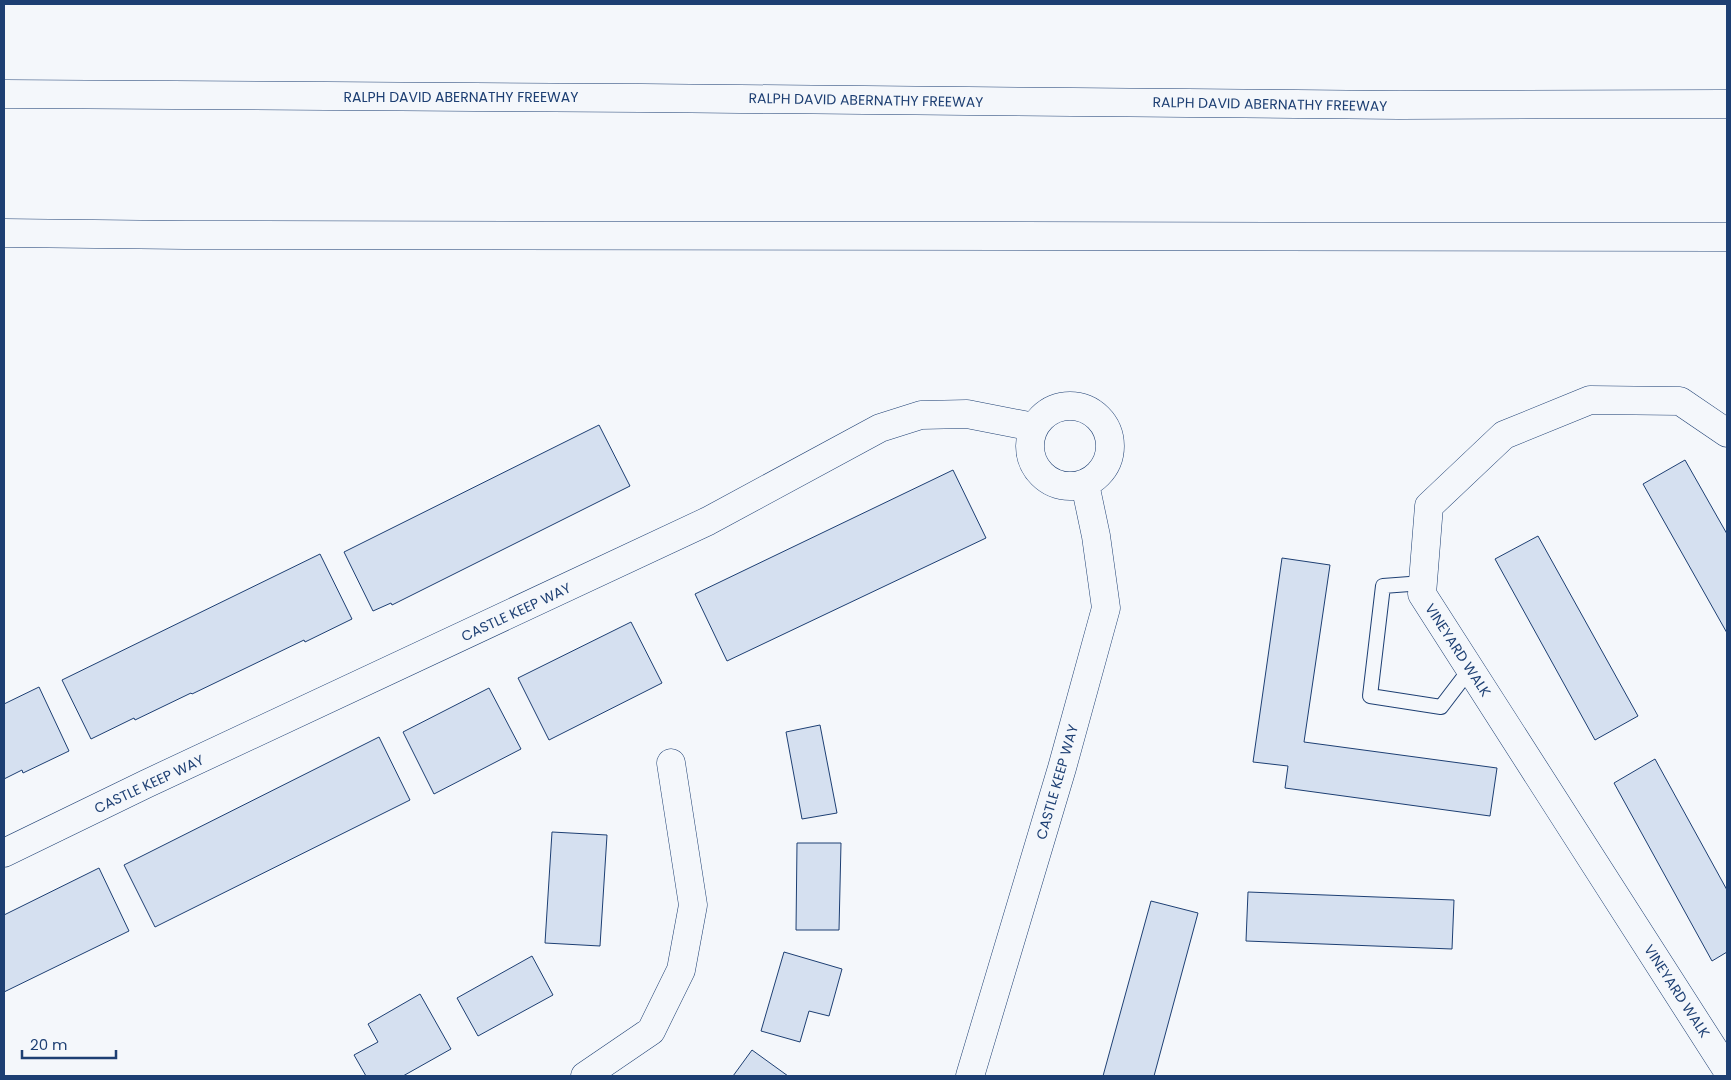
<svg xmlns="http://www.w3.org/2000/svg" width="1731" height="1080" viewBox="0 0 1731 1080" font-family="Poppins,sans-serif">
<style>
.building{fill:#d5e0f0;stroke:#1d3f73}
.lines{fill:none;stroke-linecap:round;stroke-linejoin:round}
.lane-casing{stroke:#1d3f73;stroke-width:16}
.street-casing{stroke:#1d3f73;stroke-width:29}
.highway-casing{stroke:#1d3f73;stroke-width:29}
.lane{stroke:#f4f7fb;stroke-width:14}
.street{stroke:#f4f7fb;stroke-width:28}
.highway{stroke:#f4f7fb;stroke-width:28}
.labels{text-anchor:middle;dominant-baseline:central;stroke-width:4;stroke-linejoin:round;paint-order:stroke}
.street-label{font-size:14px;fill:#1d3f73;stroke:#f4f7fb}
</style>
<rect width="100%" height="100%" fill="#f4f7fb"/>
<path class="building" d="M599 425 630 486 392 605 391 603 373 611 344 552Z
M1685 460 1727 534V633L1643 484Z
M953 470 986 538 727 661 695 594Z
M1538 536 1638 716 1595 740 1495 559Z
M320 554 352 619 305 642 304 640 192 694 191 693 135 720 134 718 91 739 62 680Z
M1282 558 1330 565 1304 742 1497 768 1490 816 1285 788 1288 766 1253 762Z
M631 622 662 683 549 740 518 678Z
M39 687 69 751 23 773 22 770 4 779V704Z
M489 688 521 749 434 794 403 732Z
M820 725 837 813 802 819 786 732Z
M379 737 410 800 155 927 124 865Z
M1655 759 1727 890V952L1712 961 1614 783Z
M552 832 607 835 600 946 545 943Z
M797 843H841L839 930H796Z
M99 868 129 931 4 992V915Z
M1248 892 1454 900 1452 949 1246 941Z
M1151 901 1198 913 1154 1076H1103Z
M784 952 842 969 829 1016 809 1011 800 1042 761 1031Z
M532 956 553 995 478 1036 457 998Z
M420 994 451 1049 403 1076H366L354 1055 378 1042 368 1024Z
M752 1050 788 1076H733Z"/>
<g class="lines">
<g class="lane-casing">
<path id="lane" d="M1423 583 1383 586 1370 696 1441 707 1470 669"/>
</g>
<g class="street-casing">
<path id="street" d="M1030 446a40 40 0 1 1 80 0a40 40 0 1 1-80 0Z
M1727 433 1680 401 1590 400 1504 435 1429 506 1422 594 1727 1070
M4 853 146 784 708 521 880 428 921 415 967 414 1034 427
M585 1076 651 1031 681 970 693 905 671 763
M970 1076 1062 768 1106 608 1096 536 1085 484"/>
</g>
<g class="highway-casing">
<path id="highway" d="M4 94 642 98 1399 105 1727 104
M4 233 185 235 1727 237"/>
</g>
<use href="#lane" class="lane"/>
<use href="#street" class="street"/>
<use href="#highway" class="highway"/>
</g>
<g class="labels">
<g class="street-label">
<text x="461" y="97">RALPH DAVID ABERNATHY FREEWAY</text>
<text transform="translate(866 100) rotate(1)">RALPH DAVID ABERNATHY FREEWAY</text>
<text transform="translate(1270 104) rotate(1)">RALPH DAVID ABERNATHY FREEWAY</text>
<text transform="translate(516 612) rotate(-25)">CASTLE KEEP WAY</text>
<text transform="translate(1458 650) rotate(57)">VINEYARD WALK</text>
<text transform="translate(1057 782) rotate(-74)">CASTLE KEEP WAY</text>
<text transform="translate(149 784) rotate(-25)">CASTLE KEEP WAY</text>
<text transform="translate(1677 991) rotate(57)">VINEYARD WALK</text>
</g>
</g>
<rect width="1731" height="1080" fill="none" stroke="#1d3f73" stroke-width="10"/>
<path d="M22 1050v8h94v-8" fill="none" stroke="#1d3f73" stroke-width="2.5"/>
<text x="30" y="1050" font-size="15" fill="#1d3f73" stroke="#f4f7fb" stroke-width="4" paint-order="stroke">20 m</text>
</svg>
